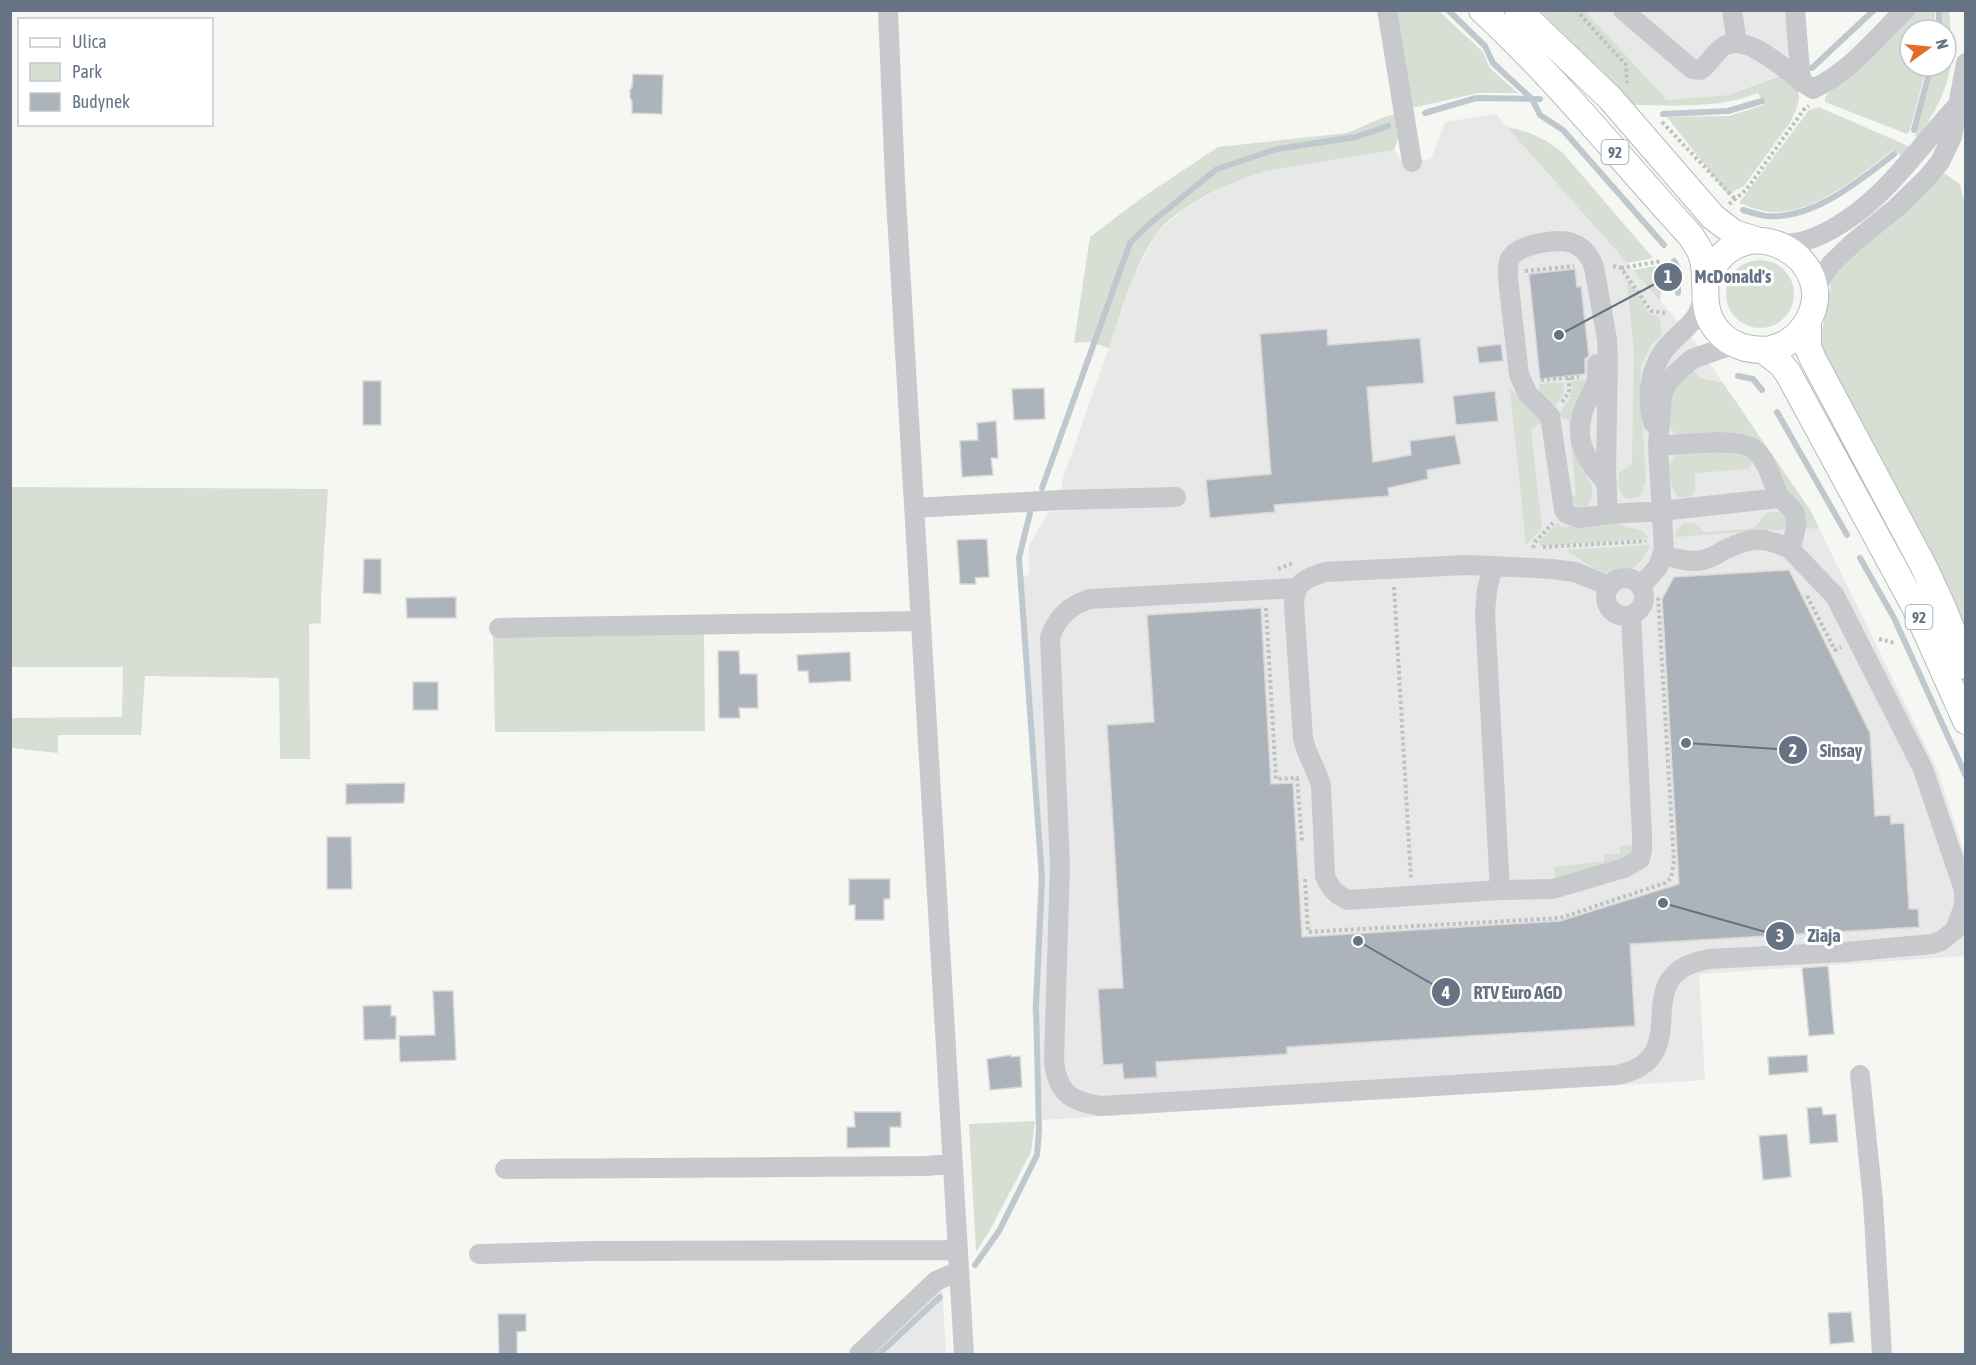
<svg xmlns="http://www.w3.org/2000/svg" width="1976" height="1365" viewBox="0 0 1976 1365" font-family="'Asap Condensed',sans-serif">
<style>
.built{fill:#e7e8e7}
.green{fill:#d7ded4}
.lines{fill:none;stroke-linecap:round;stroke-linejoin:round}
.stream{stroke:#c0c8cf;stroke-width:6}
.building{fill:#acb3ba;stroke:#d8d8d6;stroke-width:1.5}
.major-casing{stroke:#b7babf;stroke-width:28}
.path{stroke:#bec0c2;stroke-width:4;stroke-dasharray:3 3;stroke-linecap:butt}
.minor{stroke:#c7c9cd;stroke-width:20}
.major{stroke:#fff;stroke-width:26}
.labels{text-anchor:middle;dominant-baseline:central;stroke-width:6;stroke-linejoin:round;paint-order:stroke}
.shield{fill:#fff;stroke:#939daa;stroke-width:1.5}
.shield-label{font-size:15px;font-weight:bold;fill:#657385}
.leader{fill:none;stroke:#657385;stroke-width:2}
.callout-dot{fill:#657385;stroke:#fff;stroke-width:2}
.mark-label{font-size:18px;text-anchor:middle;font-weight:bold;fill:#fff}
.callout-label{font-size:18px;text-anchor:middle;font-weight:bold;fill:#657385;stroke:#fff;stroke-width:6;stroke-linejoin:round;paint-order:stroke}
</style>
<rect width="100%" height="100%" fill="#f6f7f3"/>
<path class="built" d="M1585 11H1791L1796 69 1728 95 1667 100Z
M1496 114 1690 335 1810 510 1938 771 1965 855V956L1699 974 1705 1080 1042 1120 1038 1014H1032L1038 882V819L1021 576 1029 575V546L1048 512 1061 511 1062 481 1133 278 1156 234 1169 222 1183 210 1224 186 1246 176 1266 171 1394 150 1403 163 1431 159 1445 122Z
M942 1290 946 1354H872Z"/>
<path class="green" d="M1397 11H1439L1483 52 1490 68 1518 93H1478L1412 108Z
M1540 11H1585L1667 100 1728 95 1785 74C1803 93 1802 97 1791 121L1744 186 1734 191 1729 196 1667 117 1729 116 1764 105 1758 93C1719 109 1675 105 1633 105Z
M1916 11H1935V30H1910V66H1927L1910 130 1907 134 1825 102V97L1884 36Z
M1942 11H1949C1950 25 1952 39 1952 54 1951 84 1935 112 1919 137L1915 136 1934 66H1946V30H1942Z
M1819 107 1913 148 1903 157 1893 150C1858 176 1817 214 1770 212 1760 211 1748 206 1739 203L1809 110Z
M1398 114 1401 129 1394 150 1266 171C1233 180 1174 207 1155 236 1132 270 1122 310 1109 348L1090 342 1074 343 1090 237 1140 199 1218 147 1347 133 1387 116Z
M1507 127C1528 131 1546 139 1563 153L1653 258 1627 263Z
M1944 173 1960 184 1966 210 1965 645 1822 350 1820 342 1831 282 1841 265Z
M1726 294a34 34 0 1 1 68 0a34 34 0 1 1-68 0Z
M1657 266 1662 280 1660 301 1633 270Z
M1627 280 1636 292 1648 313 1660 317 1661 336 1651 345 1641 366 1640 390 1646 479 1641 495 1631 499 1624 497 1618 487 1619 473 1632 464 1634 353Z
M1691 368 1700 378 1723 383 1810 510 1819 528 1803 529 1753 438 1738 433 1677 436 1671 429 1668 421 1673 391Z
M1590 379 1577 450 1592 488V497L1587 507C1577 508 1574 504 1570 496L1576 495 1569 421 1561 417 1559 414 1572 394 1571 381Z
M1563 382 1564 393 1555 406 1540 395 1539 384Z
M1510 389 1547 419 1531 430 1542 528 1526 545Z
M1733 448 1751 458V465L1749 469 1695 473C1695 489 1699 500 1678 497 1670 487 1670 478 1669 465L1676 455 1685 451Z
M11 487 328 489 321 597V623L309 624 310 759H280L279 678 145 676 141 735H58V753L11 748V718L122 717 123 667H11Z
M1776 512H1783L1786 516 1791 529 1675 537 1677 530 1683 523H1694L1704 532 1750 529 1756 526 1767 513Z
M1559 522 1560 527 1618 523C1629 531 1641 525 1649 538L1541 546 1538 543Z
M1650 545C1643 564 1625 579 1603 572 1590 568 1578 557 1566 550Z
M704 632 705 731 495 732 493 634Z
M1635 845 1630 855 1555 880 1554 867 1604 861V855L1620 853V846Z
M1035 1121 1031 1152 990 1230 976 1252 969 1124Z"/>
<g class="lines">
<path class="stream" d="M1448 10 1485 46 1493 63 1532 99 1540 115 1563 130 1664 245
M1939 30V10
M1812 68 1874 10
M1425 113 1476 98 1540 99
M1663 114 1728 111 1762 101
M1914 130 1931 66
M1743 210C1750 212 1758 215 1766 216 1813 220 1859 181 1894 154
M1674 261 1678 268V293
M1738 376 1753 379 1762 390
M1777 412 1847 535
M1042 488 1130 243 1148 225 1217 169 1277 149 1356 137 1388 126
M1860 558 1894 618 1966 776
M975 1265 999 1231 1037 1155 1039 1130 1036 1006 1042 879 1019 558 1030 513
M879 1354 940 1297"/>
</g>
<path class="building" d="M633 74 663 75 662 114 632 113V101L630 98V90L632 87Z
M1575 269 1577 287 1581 286 1588 349 1589 356 1585 359V374L1540 379 1529 274Z
M1327 329 1328 345 1420 338 1424 383 1367 387 1373 462 1411 455 1410 441 1455 435 1461 464 1427 470 1428 479 1388 488 1389 496 1274 505 1275 512 1210 518 1206 480 1271 474 1260 334Z
M1501 344 1503 361 1479 363 1477 347Z
M363 381H381V425H363Z
M1044 388 1045 419 1014 420 1012 389Z
M1495 391 1498 421 1456 425 1453 396Z
M996 421 998 458H991L993 475 962 477 960 441 978 440 977 423Z
M987 539 989 577 975 578 976 584H960L957 540Z
M364 559H381V594L363 593Z
M1789 570 1870 733 1875 816 1890 815 1891 824 1904 823 1909 909H1918L1919 927 1630 944 1635 1026 1287 1047V1054L1156 1062 1157 1077 1124 1079 1122 1064 1103 1065 1098 989 1123 988 1107 725 1154 722 1147 615 1261 608 1271 784 1293 783 1302 937 1560 921 1679 884 1662 599 1674 577Z
M456 597V618H407L406 598Z
M718 651H739L740 674H757L758 708H739L740 718H719Z
M850 652 851 681 809 683 808 671H798L797 655Z
M413 682H438V710H413Z
M405 783 404 803 346 804V784Z
M327 837H351L352 889H327Z
M849 879H890V899H884V920H855V905H849Z
M1828 966 1834 1034 1809 1036 1802 968Z
M433 991H453L456 1060 400 1062 399 1036 435 1035Z
M391 1005V1016H396V1039L364 1040 363 1006Z
M1011 1055V1057L1020 1056 1022 1087 990 1090 987 1059Z
M1807 1055 1808 1072 1769 1075 1768 1057Z
M1822 1107 1823 1115 1836 1114 1838 1142 1810 1144 1807 1108Z
M854 1112H901V1127H890V1147L847 1148V1127H855Z
M1787 1134 1791 1177 1763 1180 1759 1136Z
M1851 1312 1854 1342 1830 1344 1828 1313Z
M498 1314H526V1331L517 1332V1354H499Z"/>
<g class="lines">
<g class="major-casing">
<path id="major" d="M1482 10C1557 79 1622 161 1691 236 1694 242 1700 249 1702 256 1710 281 1698 308 1717 330 1730 346 1751 352 1771 349 1784 346 1796 338 1804 327 1851 261 1735 194 1705 285
M1518 10 1610 98 1713 217 1734 233 1756 240
M1808 321V348L1813 359 1924 567 1943 608 1966 666
M1763 350 1781 364 1788 373 1915 607 1966 721"/>
</g>
<path class="path" d="M1576 10 1626 65 1627 83
M1662 122 1735 199
M1729 204 1746 190 1805 108 1809 106
M1613 266 1621 268 1651 311 1666 313
M1621 268 1662 261
M1525 271 1574 266
M1541 380 1579 377
M1562 402 1569 392V378
M1543 547 1646 541
M1533 548 1535 542 1553 523
M1278 569 1293 563
M1394 587 1411 879
M1807 596 1835 650 1841 647
M1266 608 1276 779 1297 778 1302 842
M1879 639 1895 643
M1305 879 1308 932 1560 918 1665 883 1671 878 1674 862 1658 596"/>
<path class="minor" d="M888 10 895 182 964 1354
M1387 10 1412 162
M1623 10 1692 69 1700 70C1710 64 1714 52 1724 46 1749 31 1792 77 1813 89 1850 72 1876 38 1905 10
M1732 10 1737 43
M1795 10 1801 82
M1776 242C1782 243 1788 244 1794 243 1807 242 1821 235 1832 229 1885 200 1916 150 1956 107
M1814 297 1821 279 1831 264 1854 242 1896 208 1926 179 1940 162 1952 137 1966 63
M1597 364C1598 386 1595 386 1586 404 1571 438 1585 458 1607 484
M1653 423C1647 398 1649 373 1663 352 1672 339 1686 330 1695 318 1699 312 1702 303 1704 296
M914 508 1061 500 1176 497
M1608 514 1606 471 1608 359 1607 339 1594 267C1590 256 1584 247 1572 243 1558 238 1517 244 1510 259 1507 265 1508 272 1508 278L1519 375 1528 394 1550 416 1564 510 1567 514 1580 518 1608 514 1661 511 1780 498
M1662 555C1675 558 1690 563 1703 560 1711 558 1718 554 1724 550 1751 537 1763 536 1790 549
M1466 565 1493 566 1487 590 1485 613 1500 890 1348 900C1336 895 1330 888 1325 876L1321 786C1317 769 1306 755 1303 738L1294 605C1295 581 1305 579 1325 572Z
M1493 566 1552 569 1575 572 1609 586
M1606 597a19 19 0 1 1 38 0a19 19 0 1 1-38 0Z
M1641 586 1658 567 1664 550 1658 446 1662 396 1667 383 1676 373 1692 359 1735 344
M1297 588 1090 599C1069 606 1058 616 1050 637L1060 864 1054 1060C1057 1092 1069 1101 1101 1106L1617 1075C1701 1058 1621 974 1709 959L1845 952 1932 944 1941 941 1955 930 1964 906V890L1923 769 1835 596 1790 549C1794 537 1800 520 1792 509 1788 504 1782 501 1779 495 1771 481 1768 461 1755 450 1740 436 1679 445 1658 446
M499 628 921 621
M1500 890 1553 889 1624 868 1640 859 1642 850V835L1631 615
M1860 1075 1873 1201 1882 1354
M505 1169 927 1166 953 1163
M479 1254 592 1251 958 1250
M859 1354 936 1281 959 1271"/>
<use href="#major" class="major"/>
</g>
<g class="labels">
<g class="shield">
<rect x="1601.5" y="140" width="27" height="24" rx="4.5"/>
<rect x="1905.5" y="605" width="27" height="24" rx="4.5"/>
</g>
<g class="shield-label">
<text x="1615" y="152">92</text>
<text x="1919" y="617">92</text>
</g>
</g>
<path class="leader" d="M1559 335L1668 277M1686 743L1793 750M1663 903L1780 936M1358 941L1446 992"/>
<g class="callout-dot">
<circle cx="1559" cy="335" r="6"/>
<circle cx="1686" cy="743" r="6"/>
<circle cx="1663" cy="903" r="6"/>
<circle cx="1358" cy="941" r="6"/>
<circle cx="1668" cy="277" r="15"/>
<circle cx="1793" cy="750" r="15"/>
<circle cx="1780" cy="936" r="15"/>
<circle cx="1446" cy="992" r="15"/>
</g>
<g class="mark-label">
<text x="1668" y="283">1</text>
<text x="1793" y="757">2</text>
<text x="1780" y="942">3</text>
<text x="1446" y="999">4</text>
</g>
<g class="callout-label">
<text x="1733" y="283">McDonald's</text>
<text x="1841" y="757">Sinsay</text>
<text x="1824" y="942">Ziaja</text>
<text x="1518" y="999">RTV Euro AGD</text>
</g>
<rect width="1976" height="1365" fill="none" stroke="#657385" stroke-width="24"/>
<rect x="18" y="18" width="195" height="108" fill="#ffffff" stroke="#c1c7ce" stroke-width="1.5"/>
<rect x="30" y="38" width="30" height="9" fill="#ffffff" stroke="#c1c7ce" stroke-width="1.5"/>
<text x="72" y="48" font-size="18" fill="#657385">Ulica</text>
<rect x="30" y="63" width="30" height="18" fill="#d7ded4" stroke="#c1c7ce" stroke-width="1.5"/>
<text x="72" y="78" font-size="18" fill="#657385">Park</text>
<rect x="30" y="93" width="30" height="18" fill="#acb3ba" stroke="#c1c7ce" stroke-width="1.5"/>
<text x="72" y="108" font-size="18" fill="#657385">Budynek</text>
<g transform="translate(1928 48) rotate(75)"><circle r="28" fill="#ffffff" stroke="#c1c7ce" stroke-width="1.5"/>
<path d="M0-4.5L10 22L0 15L-10 22Z" fill="#e46c26"/>
<text y="-9" font-size="16" font-weight="bold" text-anchor="middle" fill="#657385">N</text>
</g>
</svg>
